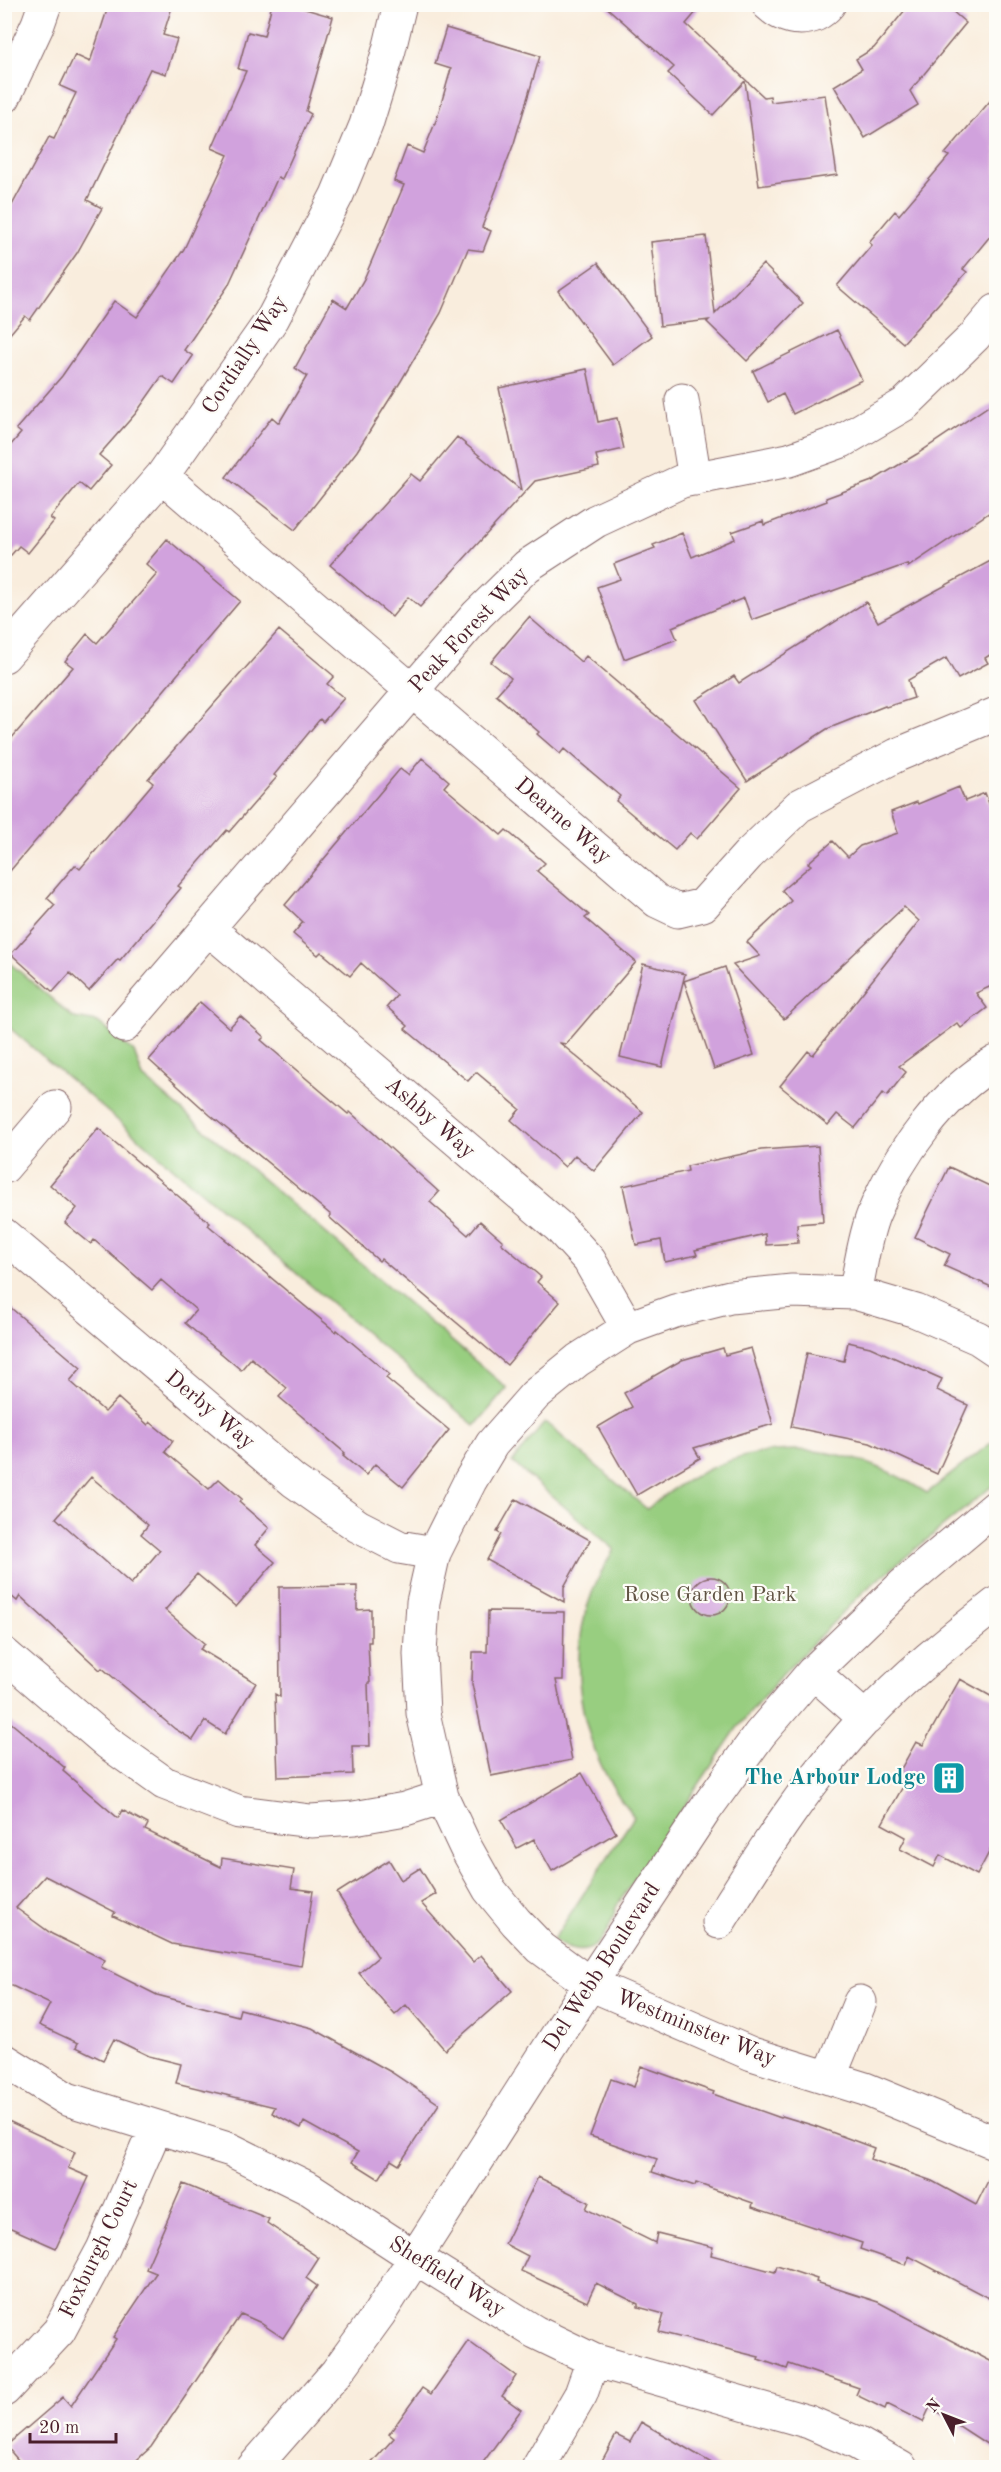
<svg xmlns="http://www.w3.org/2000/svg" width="1001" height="2472" viewBox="0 0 1001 2472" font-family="'Old Standard TT',serif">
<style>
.green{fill:#98ce80;stroke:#717656;stroke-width:1.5}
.building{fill:#d1a2dd;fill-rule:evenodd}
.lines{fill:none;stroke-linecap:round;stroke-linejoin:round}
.minor-casing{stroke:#876769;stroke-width:35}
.minor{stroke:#fff;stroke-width:33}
.labels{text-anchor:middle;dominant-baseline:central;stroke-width:4.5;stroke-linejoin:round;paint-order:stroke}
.street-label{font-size:22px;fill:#4a1f2b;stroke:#fdfcf7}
.park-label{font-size:22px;fill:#615444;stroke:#fdfcf7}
.culture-label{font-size:22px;font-weight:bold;fill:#0d838f;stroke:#fdfcf7;text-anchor:end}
</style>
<rect width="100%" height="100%" fill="#fdfcf7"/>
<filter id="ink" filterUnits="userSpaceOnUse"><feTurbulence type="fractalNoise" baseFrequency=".0167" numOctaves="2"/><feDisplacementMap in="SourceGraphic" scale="12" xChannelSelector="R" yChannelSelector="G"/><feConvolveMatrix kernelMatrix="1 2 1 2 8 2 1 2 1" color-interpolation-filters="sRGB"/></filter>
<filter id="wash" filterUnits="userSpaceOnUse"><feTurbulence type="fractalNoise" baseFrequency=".008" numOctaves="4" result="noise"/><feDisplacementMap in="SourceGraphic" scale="24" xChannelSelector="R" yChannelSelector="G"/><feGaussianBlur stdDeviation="1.35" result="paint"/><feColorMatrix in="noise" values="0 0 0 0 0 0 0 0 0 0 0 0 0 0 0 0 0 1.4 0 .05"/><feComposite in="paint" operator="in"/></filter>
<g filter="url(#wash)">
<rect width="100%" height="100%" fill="#f9eddd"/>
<path class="green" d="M4 958 74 1018 98 1022 134 1052 143 1077 507 1388 475 1426 5 1024Z
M545 1422 647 1509C735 1435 832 1432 927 1493L996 1439V1483L863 1592 784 1673 737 1728 616 1907C607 1942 589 1965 553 1940L634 1817C582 1753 563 1667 593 1590 599 1575 607 1562 614 1549L512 1462Z"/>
<g id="blocks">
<path class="building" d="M109 4H173L163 35 177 39 166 74 150 69 87 200 102 208 77 253 30 320 25 316 4 341V220L49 137 54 139 76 93 60 86 75 55 90 62Z
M272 4H288L333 17 306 111 311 114 282 179 278 177 228 286 184 350 193 356 174 384 162 376 136 413 99 455 111 465 89 491 79 483 50 518 54 521 28 553 19 546 4 563V453L21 433 16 429 62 376 114 301 137 317 184 249 228 155 212 148 246 71 238 69 248 32 264 36Z
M603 4H703L686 24 764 97 770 96 771 102 825 95 837 175 759 186 745 81 713 115 668 73 674 67Z
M910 4H944L966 23 910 91 918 105 865 138 834 86 862 69 856 59 874 48Z
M446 28 540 56 514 143 482 227 491 231 483 251 468 249 441 313 401 381 357 451 295 530 226 477 272 417 279 423 307 376 295 368 333 299 347 308 364 279 404 185 394 181 407 146 423 153 437 118 451 69 435 64Z
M996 94V229L963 269 967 272 903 343 837 286 872 245 869 242 895 211 899 215 949 156 945 154Z
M706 236 715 314 763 264 803 303 747 361 707 322 709 320 660 326 651 242Z
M598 263 652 336 613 365 558 291Z
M837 330 862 380 793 414 783 394 768 402 753 371Z
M587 369 598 422 617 418 624 449 596 455 599 467 535 481 420 607 408 597 392 617 330 565 411 474 420 481 457 437 521 490 499 388Z
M996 401V508L908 567 907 564 752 620 744 598 672 627 677 639 624 659 597 587 620 579 614 564 655 548 653 545 682 533 692 557 735 539 732 532 763 521 764 525 827 501 826 498 872 481 917 454Z
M167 539 240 601 4 878V747L73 667 65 661 87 634 97 643 157 574 146 564Z
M996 558V651L985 658 988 663 958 679 946 658 908 680 914 698 886 707 885 706 827 729 747 781 696 700 734 676 739 683 866 602 878 622Z
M529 617 581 662 586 656 741 788 697 839 690 833 675 850 616 801 620 796 564 749 560 754 537 734 539 732 496 695 511 678 491 662Z
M279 630 334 676 327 684 344 698 323 722 320 719 274 775 277 777 229 832 227 830 178 886 181 888 120 960 118 959 89 991 70 973 53 992 11 954 55 905 47 898 75 865 80 869 153 783 148 779Z
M422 758 449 781 444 787 501 835 506 830 545 863 537 871 589 915 585 918 636 962 566 1044 560 1043 643 1112 594 1171 575 1155 565 1167 511 1120 520 1109 476 1072 468 1081 405 1029 408 1026 387 1007 397 995 361 963 350 976 321 952 318 955 293 934 303 922 285 905 400 769 408 775Z
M959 787 965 801 985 793 996 822V984L976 993 987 1008 961 1028 957 1023 899 1066 906 1072 887 1096 883 1093 855 1128 837 1114 828 1125 780 1086 808 1051 813 1055 919 921 904 907 784 1019 733 965 760 956 747 942 791 901 782 890 811 865 808 863 833 841 848 857 860 846 898 833 891 812 917 802 918 804Z
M643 964 685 974 662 1067 620 1057Z
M725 967 754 1055 714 1069 684 981Z
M200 1002 229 1028 240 1016 264 1037 261 1040 348 1114 350 1112 439 1192 430 1202 468 1235 480 1221 503 1241 501 1243 541 1277 537 1282 560 1302 507 1365 381 1259 379 1261 329 1217 331 1215 210 1115 149 1060Z
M98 1128 210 1223 208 1225 336 1332 337 1330 389 1374 386 1378 449 1430 403 1487 375 1464 366 1475 343 1456 345 1453 279 1397 287 1388 251 1358 241 1370 185 1323 196 1310 161 1280 152 1290 94 1240 91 1244 65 1223 77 1208 50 1185Z
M818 1146 823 1222 797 1224 798 1243 766 1245 765 1234 695 1250 697 1255 665 1262 661 1240 636 1245 623 1186 688 1171 687 1166 761 1150Z
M949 1167 996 1189V1289L944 1266 950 1254 915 1237Z
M4 1302 81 1368 70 1381 105 1412 118 1398 148 1425 150 1422 173 1441 165 1452 209 1489 219 1479 242 1499 239 1502 269 1528 255 1545 275 1562 236 1607 197 1574 165 1610 205 1644 200 1649 256 1683 225 1734 205 1721 193 1740 175 1729 102 1668 100 1670 20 1596 17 1601 4 1590ZM91 1477 148 1525 141 1534 160 1550 131 1584 56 1518Z
M848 1342 870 1347 942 1379 937 1390 968 1405 937 1474 870 1443 791 1427 807 1353 844 1361Z
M723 1348 725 1355 751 1348 773 1424 694 1448 700 1458 637 1495 598 1427 632 1407 624 1393 682 1360Z
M516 1499 590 1540 564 1587V1602L487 1560 501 1534 497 1532Z
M692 1596a19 19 0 1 1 38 0a19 19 0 1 1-38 0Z
M357 1586V1610L371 1609V1642H368L370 1683H368L370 1746H352L353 1774 278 1777 275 1694 280 1697 279 1587Z
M488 1611 564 1612 563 1680H556L572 1760 491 1776 472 1684 473 1652H487Z
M960 1679 996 1699V1839L977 1875 940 1855 934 1867 900 1849 906 1837 882 1824 906 1781 897 1776 916 1742 923 1745Z
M4 1717 65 1768 63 1771 118 1818 122 1810 148 1824 145 1830 221 1867 222 1858 294 1870 291 1888 313 1891 301 1966 172 1944 113 1916 115 1912 45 1876 16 1908 52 1934 105 1960 101 1967 157 1995 238 2016 240 2009 312 2028 391 2072 439 2104 399 2165 391 2160 379 2179 352 2162 358 2152 304 2122 301 2128 272 2113 275 2107 176 2083 181 2064 149 2056 114 2039 103 2060 76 2047 78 2043 39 2025 50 2004 4 1982Z
M582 1773 616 1833 552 1871 534 1839 517 1848 501 1820Z
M389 1860 401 1880 420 1868 436 1894 421 1903 473 1962 481 1955 512 1991 445 2050 406 2005 395 2015 359 1973 378 1957 337 1893Z
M641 2066 714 2092 713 2094 781 2118 782 2116 815 2126 874 2148 870 2159 932 2181 976 2205 996 2165V2302L909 2256 906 2265 860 2249 862 2243 752 2207 753 2203 696 2183 695 2186 652 2172 657 2159 590 2136 611 2079 634 2087Z
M4 2119 75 2152 68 2168 89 2177 56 2248 4 2225Z
M538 2177 589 2202 586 2209 655 2243 657 2233 713 2247 711 2255 775 2272 777 2266 817 2279 816 2282 878 2302 996 2364V2450L930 2407 923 2422 887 2404 885 2409 856 2395 859 2388 789 2364 787 2369 758 2359 759 2357 659 2332 664 2314 638 2307V2304L596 2283 587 2302 521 2271 528 2256 505 2244Z
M183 2184 269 2219 267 2223 319 2258 306 2278 317 2286 283 2338 259 2322 241 2314 151 2447 128 2468H25L6 2446 63 2397 71 2406 116 2339 113 2337 156 2273 146 2269Z
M468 2341 516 2376 502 2396 521 2410 479 2468H367L394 2438 389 2434 422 2388 431 2394Z
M641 2422 674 2441 720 2468H598L616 2435 630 2442Z"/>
</g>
</g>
<g filter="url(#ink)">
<use href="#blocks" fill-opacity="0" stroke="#876769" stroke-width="1.5"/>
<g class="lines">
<g class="minor-casing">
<path id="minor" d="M768 4C786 21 812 24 829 4
M4 97 38 24 45 4
M682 400 695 479
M162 476 657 901 678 911 703 905 748 855 799 806 897 755 996 714
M4 656 162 476 273 318 337 195 366 125 389 50 400 4
M208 928 559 1227 589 1260 628 1328
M124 1026 477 615 527 566 596 521 682 481 789 460 842 441 905 404 974 337 996 311
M4 1167 55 1107
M4 1235 294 1481 358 1526 399 1547 434 1553
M855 1293C861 1267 864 1237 874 1213 897 1157 943 1092 996 1062
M996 1350 978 1338 916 1311 855 1293 792 1291 730 1297 675 1311 628 1328 578 1360 535 1395 492 1444 470 1481 434 1553 423 1602 420 1654 423 1713 442 1797 466 1848 489 1889 516 1922 541 1948 590 1984 752 2054 865 2089 996 2143
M4 1654 108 1743 164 1783 239 1812 311 1821 354 1818 405 1809 442 1797
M813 1672 866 1719
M719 1922C763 1851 808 1780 866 1718 905 1676 951 1639 996 1604
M4 2060 67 2099 231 2150 310 2189 416 2258 535 2332 593 2360 809 2422 857 2443 901 2468
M829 2078 860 2002
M4 2390 59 2331 103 2249 156 2127
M253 2468 337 2372 379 2314 590 1984 705 1810 760 1734 813 1672 902 1586 996 1507
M538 2468 581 2394 593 2360"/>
</g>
<use href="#minor" class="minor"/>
</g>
</g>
<defs>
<g id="building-square" transform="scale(1.725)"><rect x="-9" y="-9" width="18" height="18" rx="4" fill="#0f9aa8" stroke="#fdfcf7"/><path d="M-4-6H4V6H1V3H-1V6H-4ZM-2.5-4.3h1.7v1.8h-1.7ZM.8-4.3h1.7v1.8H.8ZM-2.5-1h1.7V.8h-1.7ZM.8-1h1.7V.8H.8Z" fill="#fff"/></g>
</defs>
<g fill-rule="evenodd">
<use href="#building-square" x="949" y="1778"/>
</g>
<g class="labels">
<g class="street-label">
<text transform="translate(245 355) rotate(-57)">Cordially Way</text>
<text transform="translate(469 630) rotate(-47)">Peak Forest Way</text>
<text transform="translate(563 821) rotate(41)">Dearne Way</text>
<text transform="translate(430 1118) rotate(41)">Ashby Way</text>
<text transform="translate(210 1410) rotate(40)">Derby Way</text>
<text transform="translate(602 1967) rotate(-57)">Del Webb Boulevard</text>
<text transform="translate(696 2028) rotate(22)">Westminster Way</text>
<text transform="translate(99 2249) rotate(-64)">Foxburgh Court</text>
<text transform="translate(447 2277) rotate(32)">Sheffield Way</text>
</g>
<g class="park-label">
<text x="710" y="1595">Rose Garden Park</text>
</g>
<g class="culture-label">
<text x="926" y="1778">The Arbour Lodge</text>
</g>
</g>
<rect width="1001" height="2472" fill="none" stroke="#fdfcf7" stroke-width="24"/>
<g transform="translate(944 2415) rotate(312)" stroke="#fdfcf7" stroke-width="4.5" paint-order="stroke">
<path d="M0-4.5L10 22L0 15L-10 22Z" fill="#4a1f2b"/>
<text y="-9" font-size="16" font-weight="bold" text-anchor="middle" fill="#4a1f2b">N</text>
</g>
<path d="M30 2433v9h86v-9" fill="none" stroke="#4a1f2b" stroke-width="3"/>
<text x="39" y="2433" font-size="18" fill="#4a1f2b" stroke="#fdfcf7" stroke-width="4.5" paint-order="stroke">20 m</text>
</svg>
